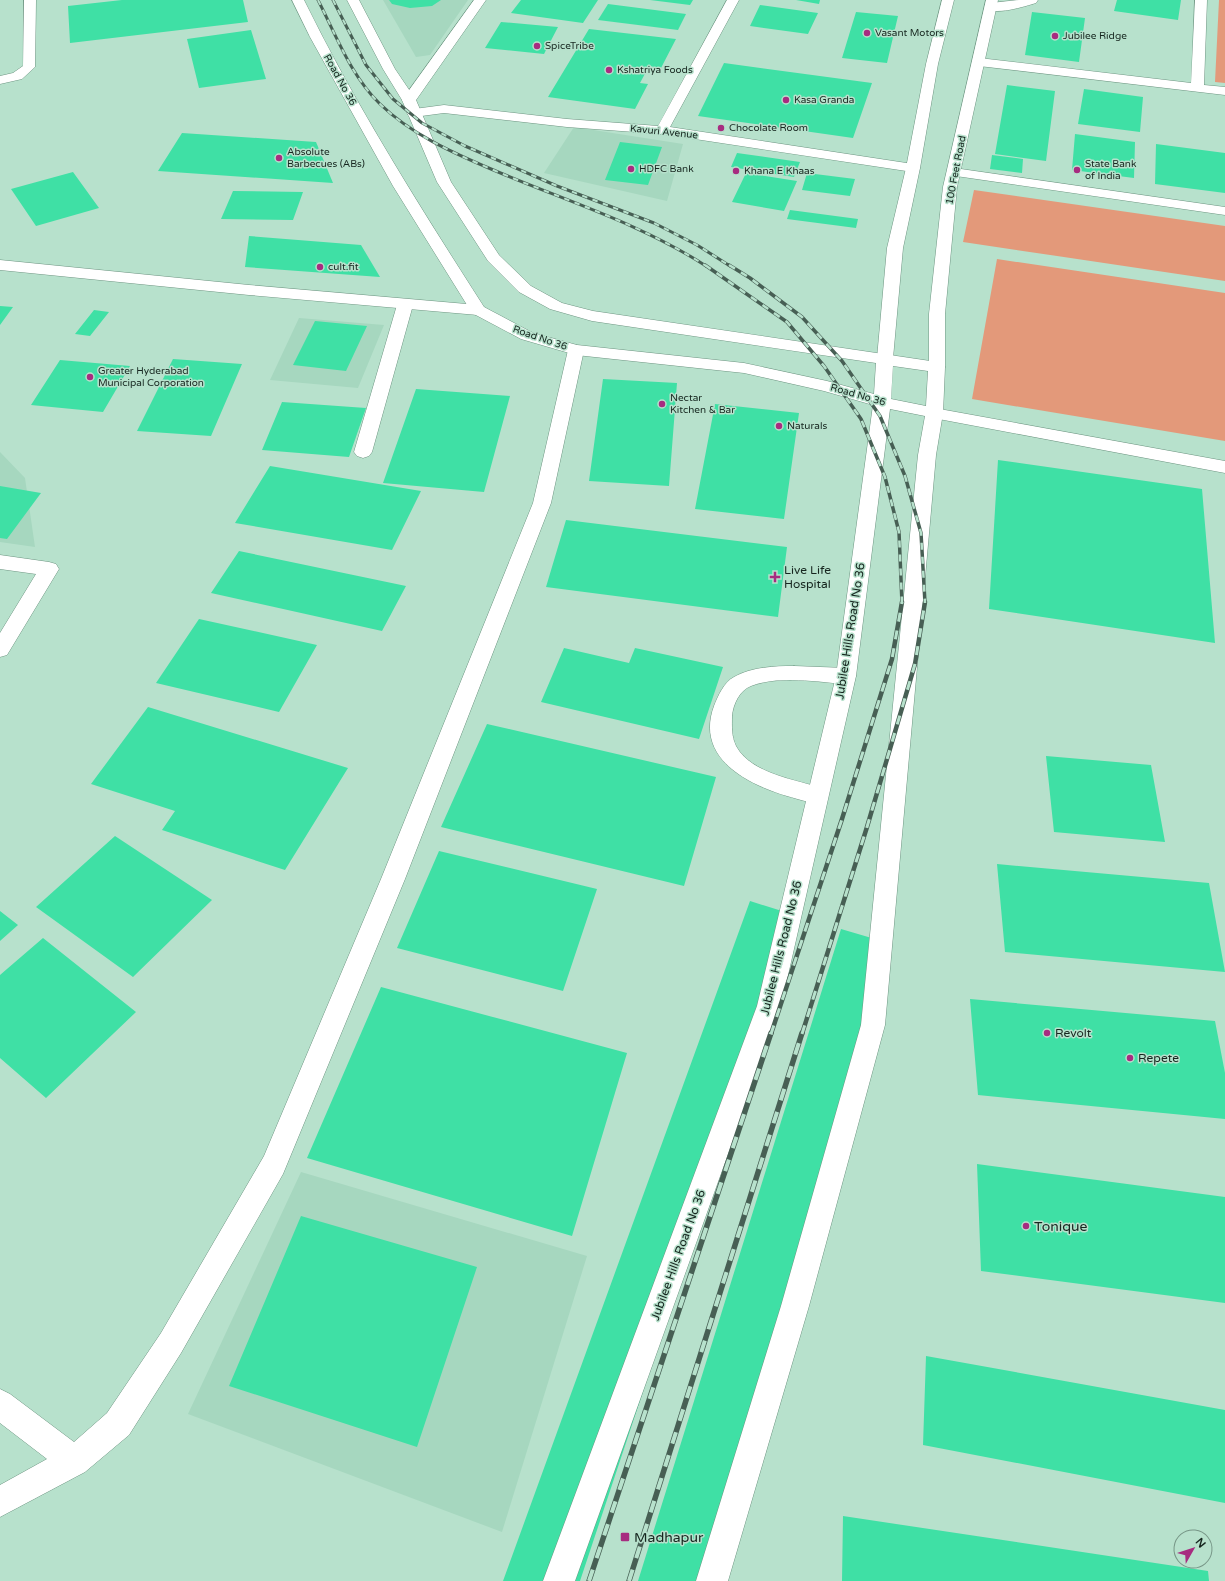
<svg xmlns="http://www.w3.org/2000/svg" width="1225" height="1581" viewBox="0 0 1225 1581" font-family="'Varela Round',sans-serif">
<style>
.built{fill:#a6d7bf}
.green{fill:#e3997a}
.building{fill:#3fe0a5}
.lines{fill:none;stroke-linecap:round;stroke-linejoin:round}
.lane-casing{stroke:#6e9582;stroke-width:1}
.street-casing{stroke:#6e9582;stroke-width:1}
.secondary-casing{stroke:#6e9582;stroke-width:1}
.primary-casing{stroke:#6e9582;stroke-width:1}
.lane{fill:#fff;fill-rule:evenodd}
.street{fill:#fff;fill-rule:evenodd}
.secondary{fill:#fff;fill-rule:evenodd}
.primary{fill:#fff;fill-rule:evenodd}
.rail-far3-casing{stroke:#475f54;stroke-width:3}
.rail-far2-casing{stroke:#475f54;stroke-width:3.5}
.rail-far1-casing{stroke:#475f54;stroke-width:4.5}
.rail-casing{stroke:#475f54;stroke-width:5.5}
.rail-far3{stroke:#b7e1cc;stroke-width:2;stroke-dasharray:5.5;stroke-linecap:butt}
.rail-far2{stroke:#b7e1cc;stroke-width:2.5;stroke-dasharray:7;stroke-linecap:butt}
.rail-far1{stroke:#b7e1cc;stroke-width:3;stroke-dasharray:9;stroke-linecap:butt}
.rail{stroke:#b7e1cc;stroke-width:4;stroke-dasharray:12;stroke-linecap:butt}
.poi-dot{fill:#a72c80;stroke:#b7e1cc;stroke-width:1.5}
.labels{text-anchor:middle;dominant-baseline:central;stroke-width:3;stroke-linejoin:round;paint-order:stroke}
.far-poi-label{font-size:10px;fill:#16261f;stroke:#b7e1cc;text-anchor:start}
.far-street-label{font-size:10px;fill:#16261f;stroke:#b7e1cc}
.poi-label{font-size:12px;fill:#16261f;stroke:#b7e1cc;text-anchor:start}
.street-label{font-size:12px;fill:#16261f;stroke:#b7e1cc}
.near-poi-label{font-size:14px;fill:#16261f;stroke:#b7e1cc;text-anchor:start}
</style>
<rect width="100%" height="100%" fill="#b7e1cc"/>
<path class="built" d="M383 0H468L430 55 416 57Z
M574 127 683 144 667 201 544 173Z
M299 318 384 325 358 388 270 380Z
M0 452 25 478 35 547 0 542Z
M301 1172 587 1256 502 1532 188 1414Z"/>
<path class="green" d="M1219 0H1225V83L1215 82Z
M974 190 1225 226V281L963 242Z
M997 259 1225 293V441L972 399Z"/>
<path class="building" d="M122 0H243L248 22 70 43 68 6Z
M389 0H441L432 6 410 8 392 4Z
M521 0H598L583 23 511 13Z
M650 0H693L690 5Z
M796 0H820L819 4Z
M1117 0H1181L1178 20 1114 11Z
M608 4 686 14 678 30 598 20Z
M760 5 818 13 808 34 750 26Z
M856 12 898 16 887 63 842 58Z
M1032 12 1085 18 1079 62 1025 55Z
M501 22 558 27 544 54 485 48Z
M589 29 676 39 661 68 649 66 640 83 648 84 635 109 548 97Z
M251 30 266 79 199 88 187 39Z
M724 63 872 83 853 138 698 116Z
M1007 85 1055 91 1046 161 995 154Z
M1084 89 1143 97 1140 132 1078 124Z
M182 133 316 142 333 183 158 171Z
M1075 134 1135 142 1134 178 1072 170Z
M620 142 662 147 648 185 605 180Z
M1156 144 1225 153V193L1155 184Z
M737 153 800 162 794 177 731 167Z
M992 155 1023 159 1022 173 990 169Z
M73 172 99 208 36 226 11 189Z
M746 173 797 181 784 211 732 202Z
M807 173 855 179 850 196 802 190Z
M233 191 303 192 293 220 221 219Z
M790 210 858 219 856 228 787 219Z
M249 236 361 245 380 277 245 267Z
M0 306 13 307 0 325Z
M94 310 109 312 90 336 75 334Z
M315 321 367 326 346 371 293 365Z
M173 359 242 364 211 436 137 431Z
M60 360 130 366 103 412 31 405Z
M603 379 677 383 669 486 589 481Z
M416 389 510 396 484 492 383 483Z
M282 402 366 408 349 457 262 450Z
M715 404 799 413 784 519 695 509Z
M998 460 1202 489 1215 643 989 609Z
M270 466 421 491 392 550 235 523Z
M0 486 41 493 7 539 0 538Z
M566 520 787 547 778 617 546 587Z
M239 551 406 586 382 631 211 593Z
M199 619 317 645 279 712 156 683Z
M564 648 629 663 635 648 723 667 699 739 541 702Z
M148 707 348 768 285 870 162 830 175 811 91 784Z
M487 724 716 777 684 886 441 827Z
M1046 756 1151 765 1165 842 1054 832Z
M115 836 212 900 133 977 36 907Z
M439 851 597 889 563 991 397 948Z
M997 864 1209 883 1225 972 1005 952Z
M750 901 801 917 580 1581H503Z
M0 911 18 925 0 941Z
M841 929 892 944 712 1581H638Z
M43 938 136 1012 46 1098 0 1058V975Z
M381 987 627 1053 572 1236 307 1158Z
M970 999 1215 1021 1225 1073V1119L978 1095Z
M977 1164 1225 1197V1303L981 1271Z
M301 1216 477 1267 417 1447 229 1386Z
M926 1356 1225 1410V1503L923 1445Z
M843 1516 1208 1571 1209 1581H842Z"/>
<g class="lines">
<g class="lane-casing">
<path id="lane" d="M1019 0H1038L1036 3C1026 6 992 17 985 7L991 3Z
M405 300 411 302 413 305 372 452 369 456 363 458 357 456 354 452 397 305 399 302Z
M0 555 49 562 56 564 59 569 7 655 0 657V633L36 574 0 569Z
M794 666 846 668 853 671 856 676 853 681 846 684C817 682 780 675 751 686 740 690 733 704 732 716 732 726 731 736 736 746 751 774 797 780 825 789L828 795 825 801C812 805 799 799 787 796 747 784 695 758 714 706 718 696 724 682 734 677 751 667 775 666 794 666Z"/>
</g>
<g class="street-casing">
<path id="street" d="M24 0H36L35 67 22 79 0 84V76L13 73 23 66Z
M474 0H486L414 103H404L402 100Z
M727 0H739L670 127 913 164 918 165 920 168 918 171 913 172 662 134 567 127 444 113 414 117 409 116 407 113 409 110 414 109 444 105 567 119 658 126Z
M1195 0H1207L1204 85 1225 87V95L979 66 973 62 979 58 1191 83Z
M954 168 1225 207V215L949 175 947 172 949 169Z
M0 260 249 285 478 305 484 307 486 310 484 313 478 315 249 295 0 270Z
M576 345 582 347 584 350 551 503 405 879 283 1174 181 1353 129 1435 85 1472 0 1517V1485L47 1459 0 1423V1389L10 1394 74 1442 107 1413 161 1333 264 1156 381 879 533 503 568 350 570 347Z
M934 408 1225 461V473L928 417 925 413 928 409Z"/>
</g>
<g class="secondary-casing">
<path id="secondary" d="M942 0H954L938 64 920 168 903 248 893 358 891 362 885 363 879 362 877 358 887 248 906 168 926 64Z
M986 0H998L957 187 945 314V367L943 371 937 372 931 371 929 367V314L943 187Z"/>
</g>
<g class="primary-casing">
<path id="primary" d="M292 0H304C356 106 420 207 484 307L533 333 577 345 744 363 827 381 874 394 876 363 592 321 550 309 519 292 488 261 437 182 402 100 383 69 347 0H359L395 69 416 100 451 182 499 255 531 286 562 303 593 311 937 362 943 363 945 367 943 413 936 455 885 1025 809 1306 728 1581H696L781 1306 861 1025 918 455 925 416 890 409 856 676 781 1006 575 1581H543L757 1006 836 676 873 405 824 391 744 373 576 355 521 339 472 313 393 186 310 37ZM893 366 928 371 926 406 891 399Z"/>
</g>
<use href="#lane" class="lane"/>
<use href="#street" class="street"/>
<use href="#secondary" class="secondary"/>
<use href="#primary" class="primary"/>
<g class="rail-far3-casing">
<path id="rail-far3" d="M318 0C336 35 351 76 380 104 411 134 451 152 491 169 563 200 640 223 706 266
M333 0 366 65 393 99 422 123 465 146 557 186 654 223 697 245 730 266"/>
</g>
<g class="rail-far2-casing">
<path id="rail-far2" d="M705 265 787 322 824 366 861 419 885 477 899 532 902 603
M729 265 750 278 802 317 842 361 880 416 905 476 921 533 925 603"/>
</g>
<g class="rail-far1-casing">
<path id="rail-far1" d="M771 1034 842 819 892 659 902 602
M802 1034 867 827 915 664 925 602"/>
</g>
<g class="rail-casing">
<path id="rail" d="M589 1581 771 1033
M629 1581 802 1033"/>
</g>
<use href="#rail-far3" class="rail-far3"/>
<use href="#rail-far2" class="rail-far2"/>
<use href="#rail-far1" class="rail-far1"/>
<use href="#rail" class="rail"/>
</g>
<g class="poi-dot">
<circle cx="867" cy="33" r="4"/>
<circle cx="1055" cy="36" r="4"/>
<circle cx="537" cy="46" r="4"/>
<circle cx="609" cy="70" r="4"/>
<circle cx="786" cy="100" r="4"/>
<circle cx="721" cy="128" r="4"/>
<circle cx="279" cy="158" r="4"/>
<circle cx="631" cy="169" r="4"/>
<circle cx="1077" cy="170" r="4"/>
<circle cx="736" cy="171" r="4"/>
<circle cx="320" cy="267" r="4"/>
<circle cx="90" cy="377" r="4"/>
<circle cx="662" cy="404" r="4"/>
<circle cx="779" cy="426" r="4"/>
<path d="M773 571h4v4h4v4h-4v4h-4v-4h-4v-4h4z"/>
<circle cx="1047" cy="1033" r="4"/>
<circle cx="1130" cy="1058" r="4"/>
<circle cx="1026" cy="1226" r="4"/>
<rect x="620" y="1532" width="10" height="10" rx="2"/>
</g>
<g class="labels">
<g class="far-poi-label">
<text x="875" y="33">Vasant Motors</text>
<text x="1063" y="36">Jubilee Ridge</text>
<text x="545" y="46">SpiceTribe</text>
<text x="617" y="70">Kshatriya Foods</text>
<text x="794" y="100">Kasa Granda</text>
<text x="729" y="128">Chocolate Room</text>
<text x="287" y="152">Absolute<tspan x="287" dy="12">Barbecues (ABs)</tspan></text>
<text x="1085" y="164">State Bank<tspan x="1085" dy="12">of India</tspan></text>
<text x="639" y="169">HDFC Bank</text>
<text x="744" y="171">Khana E Khaas</text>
<text x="328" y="267">cult.fit</text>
<text x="98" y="371">Greater Hyderabad<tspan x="98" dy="12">Municipal Corporation</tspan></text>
<text x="670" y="398">Nectar<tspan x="670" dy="12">Kitchen &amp; Bar</tspan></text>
<text x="787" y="426">Naturals</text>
</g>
<g class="far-street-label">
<text transform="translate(340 80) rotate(61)">Road No 36</text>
<text transform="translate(664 132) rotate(6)">Kavuri Avenue</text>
<text transform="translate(956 170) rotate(-79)">100 Feet Road</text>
<text transform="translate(540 338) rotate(19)">Road No 36</text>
<text transform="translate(858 395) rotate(16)">Road No 36</text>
</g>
<g class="poi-label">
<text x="784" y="570">Live Life<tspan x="784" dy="14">Hospital</tspan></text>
<text x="1055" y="1033">Revolt</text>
<text x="1138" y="1058">Repete</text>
</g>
<g class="street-label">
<text transform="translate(850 631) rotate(-81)">Jubilee Hills Road No 36</text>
<text transform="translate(781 948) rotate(-76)">Jubilee Hills Road No 36</text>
<text transform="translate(678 1255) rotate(-70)">Jubilee Hills Road No 36</text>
</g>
<g class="near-poi-label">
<text x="1034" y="1226">Tonique</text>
<text x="634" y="1537">Madhapur</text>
</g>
</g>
<g transform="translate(1193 1549) rotate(51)"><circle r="19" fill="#b7e1cc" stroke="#779687"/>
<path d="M0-3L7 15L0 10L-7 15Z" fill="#a72c80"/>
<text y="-6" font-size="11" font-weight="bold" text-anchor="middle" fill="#16261f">N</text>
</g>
</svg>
